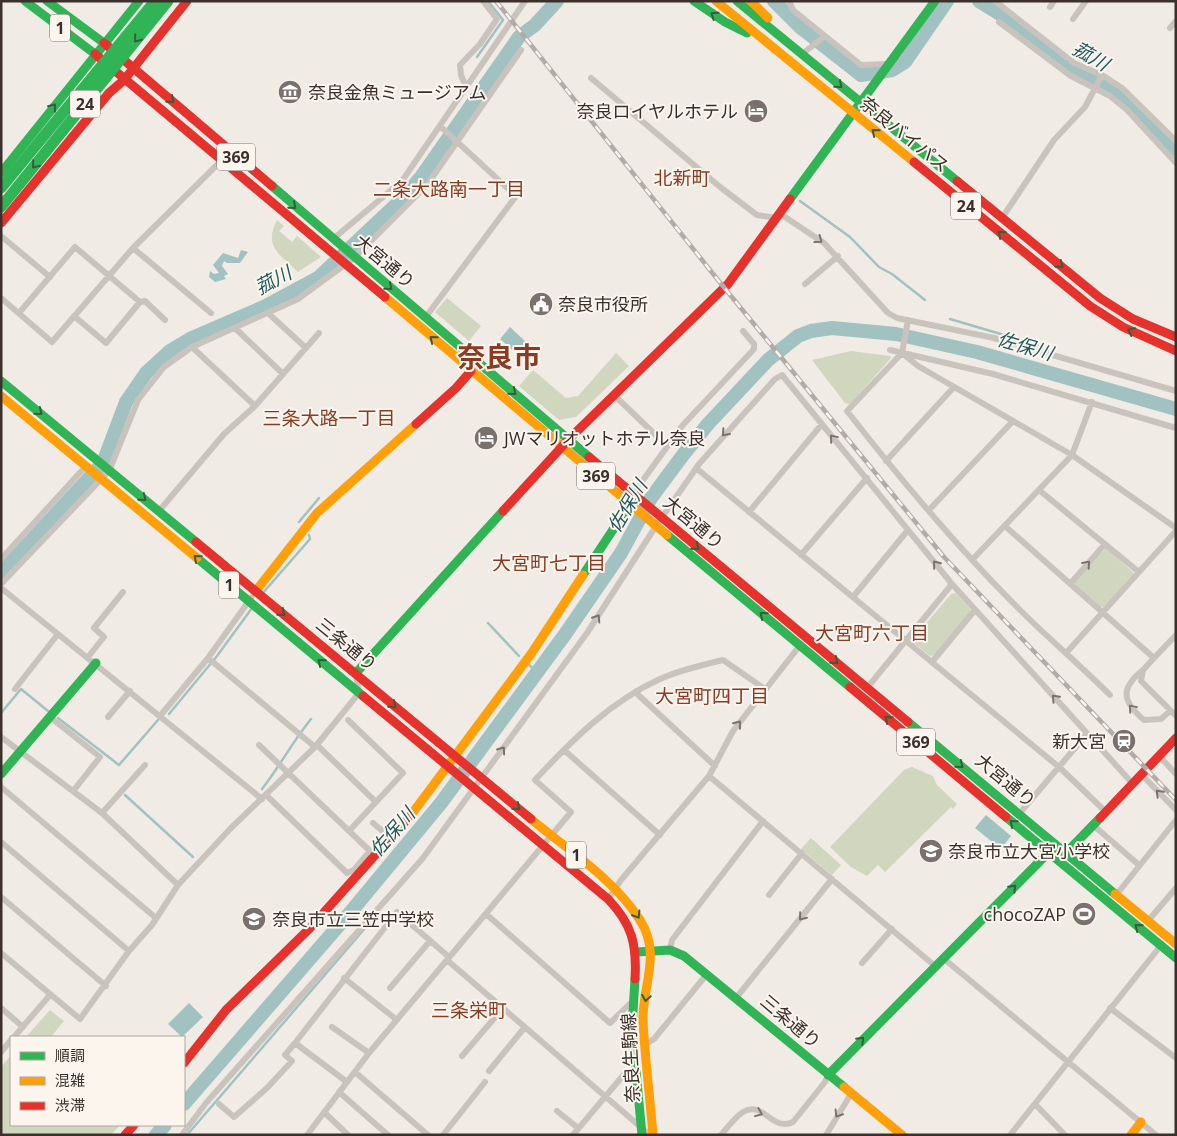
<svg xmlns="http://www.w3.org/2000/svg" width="1177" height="1136" viewBox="0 0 1177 1136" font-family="'Open Sans','Noto Sans JP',sans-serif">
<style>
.green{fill:#d1d6bf}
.water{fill:#a1c2c1}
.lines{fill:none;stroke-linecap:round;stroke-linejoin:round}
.stream{stroke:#a1c2c1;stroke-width:2.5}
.river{stroke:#a1c2c1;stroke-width:14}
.street{stroke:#c9c3be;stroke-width:6}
.fast{stroke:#30b455;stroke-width:9}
.slow{stroke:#ff9f0a;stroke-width:9}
.jam{stroke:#e5322d;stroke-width:9}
.rail-casing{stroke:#b1aca8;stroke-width:4.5}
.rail{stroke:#fbf5ee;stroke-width:2.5;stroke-dasharray:8;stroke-linecap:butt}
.fast-bridge{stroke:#30b455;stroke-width:11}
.oneway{stroke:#375e3a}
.oneway2{stroke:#7b726d}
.labels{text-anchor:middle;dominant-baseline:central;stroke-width:4;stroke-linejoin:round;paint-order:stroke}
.shield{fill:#fbf5ee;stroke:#756b66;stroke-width:1}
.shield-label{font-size:16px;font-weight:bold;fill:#3b302b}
.poi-label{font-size:18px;fill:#3b302b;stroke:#fbf5ee;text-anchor:start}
.street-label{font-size:18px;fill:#3b302b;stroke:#fbf5ee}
.water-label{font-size:19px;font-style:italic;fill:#1f5a5e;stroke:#fbf5ee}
.neighbourhood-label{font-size:19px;fill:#8c3b22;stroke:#fbf5ee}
.town-label{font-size:28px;font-weight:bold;fill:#8c3b22;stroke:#fbf5ee}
</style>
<rect width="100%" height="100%" fill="#f0ebe5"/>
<path class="green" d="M277 220 284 226 279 231 292 242 297 236 321 257 298 272C280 254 263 247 277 220Z
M447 298 481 326 469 341 435 312Z
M851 351 890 356 891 358 850 404 845 403 812 360Z
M616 353 629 366 576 417 559 420 519 386 533 370 566 398 578 396Z
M1106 548 1134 573 1104 607H1099L1074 583Z
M956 593 970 609V613L935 655 930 656 914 643V638L951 594Z
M912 767 933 776 937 785 957 804 953 809 951 807 885 872 878 865 867 876 851 867 830 847 904 770Z
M811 838 841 865 832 875 801 849Z
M50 1010 64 1021 51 1037H26Z
M11 1055V1125H120L111 1135H1V1067Z"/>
<path class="water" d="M241 250 248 252 240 263H227L224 261 222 266 228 274 224 276 226 279 215 282 209 277 210 271 214 274 219 273 213 265 223 253 238 258Z
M510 327 526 342 517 354 500 339Z
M986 815 1011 836 1001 849 975 828Z
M189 1003 203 1017 182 1037 168 1024Z"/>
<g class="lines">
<path class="stream" d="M477 57 503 20 488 1
M800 201 850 237 879 267 892 274 925 300
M950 319 1038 345
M299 522 319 498
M262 594 310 539 309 535
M488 623 519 656
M527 663 537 672
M1 713 21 689 48 711
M169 714 217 656 252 608
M58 718 119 765 158 720
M262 789C280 766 293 741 311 719
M125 795 193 857
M187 1135 372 920"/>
<path class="river" d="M774 1 800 27 861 75 892 70 905 62 947 1
M979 1 1000 14 1072 69 1109 88 1134 109 1176 153
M1 573 103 463 126 402 146 373 170 351 190 339 266 306 318 278 402 199 421 177 519 37 535 25 557 1
M184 1104 354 908 441 803 566 633 621 553 651 498 683 455 708 424 768 360 798 336 811 331 832 328 896 334 977 352 1176 409
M156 1135 165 1125"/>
<path class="street" d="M789 1 793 10 861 65 887 64
M995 1 1074 63 1102 75 1122 88 1176 141
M1050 7 1054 1
M1073 19 1086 1
M999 22 1071 76 1110 96 1127 110 1176 163
M1170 28 1176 21
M802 54 825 36
M591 78 720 187 757 215 776 218
M466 87 461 75 460 65 480 44 497 19 483 1
M779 213 824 243 888 313 897 318 994 338 1176 391
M1002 218 1054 140 1085 107 1102 75
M1 236 50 277
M333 239 402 181 525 1
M133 248 211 313
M805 284 838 256
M1 298 52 342 133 248 223 159
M19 313 75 247 140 302 145 301 165 320
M268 313 306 348
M74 316 106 343 140 302
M425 318 516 196 440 126
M908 320 902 353 847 411C901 480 957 547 1019 609 1048 638 1080 665 1110 695
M235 328 283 374
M192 347 255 406
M890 350 993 374 1176 428
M902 353 918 366 1072 455 1176 528
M614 395 667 446
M886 461 954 387
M696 468 979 701 1059 767 1106 812
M1039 490 1139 572
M633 494 682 426 754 349V344L743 331
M929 510 1013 421
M159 511 224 434 255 406 319 333
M749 512 822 424
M1005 526 1154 658 1143 670 1141 681 1176 716
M801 555 867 478
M1 559 86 466
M972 560 1072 455 1092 402
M1 584 109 471 138 400 164 367 192 347 298 299 354 258 427 185 521 50
M1070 584 1105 544
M1 588 262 799
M853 597 908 530
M1067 652 1176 531
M88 657 104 637 94 628 123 592
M208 658 315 747
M1154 658 1176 635
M932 662 975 610
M1143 670C1119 689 1123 702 1144 720L1161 719 1170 711
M867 688 952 584
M15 689 58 634
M635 692 715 766
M160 716 208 658 251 598
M50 717 100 757 74 790
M108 717 130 691
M348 720 403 773 349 831
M1 737 102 813 178 885
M259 745 370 851 354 870 347 873 266 795
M317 745 376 802
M564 750 660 835
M1159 756 1176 774
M1142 775 1176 810
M709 776 935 966
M1 787 156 918
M102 813 145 765
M1019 814 1086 735
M373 823 392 839
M1093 825 1139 865
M1 842 129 951
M1117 894 1176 820
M769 895 802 853
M1 897 106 986
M608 899 621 880 709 776 733 731 801 644
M486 914 610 1023 634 1000
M1148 921 1176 888
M670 950 672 940 763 821
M1 953 80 1019 129 951 152 925 178 885 230 829 315 747 359 693 356 675
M943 958 1156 1135
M447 960 650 1135
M862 963 892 929
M344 978 397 1020
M390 988 430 941
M736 998 832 879
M1 1008 23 1027
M1110 1008 1176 1058
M332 1027 369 1053
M14 1037 50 995
M644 1045 654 1039 707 974
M1 1052 11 1040
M462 1056 503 1008
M489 1071 525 1027
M355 1072 428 1135
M347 1082 295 1043 397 912 449 957
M339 1092 388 1135
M219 1104 234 1117 267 1088 292 1061 285 1055 295 1043
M1035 1104 1065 1135
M557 1111 578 1128
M324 1112 348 1135
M182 1135 206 1103 423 858 587 633 656 526 699 464 775 379 782 375 952 584 1133 784
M307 1135 369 1053 571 812 535 780C571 741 611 701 660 679 680 670 702 665 723 660L765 689
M443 1135 485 1082
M573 1135 626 1072 635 1069
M721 1135C728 1127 735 1117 743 1112 764 1100 771 1132 793 1122L825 1082 828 1075
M826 1135 851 1094
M1010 1135 1162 944"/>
<path class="fast" d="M25 1 95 54
M47 1 104 43
M694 1 725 22 747 33
M737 1 957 181
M1 173 139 1
M272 186 589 457
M790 199 935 1
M1 381 196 542
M667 535 850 687
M197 558 363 696
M583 575 630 504
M356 673 503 511
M908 722 1115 894
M1 774 96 663
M1006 817 1176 958
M637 952 670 950 684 956 844 1087
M635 979 632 1029 642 1135
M828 1075 1045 856 1066 853 1100 818"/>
<path class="slow" d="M716 1 914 162
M751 1 768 18
M385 297 667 535
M1 396 197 558
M255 592 317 513 416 424
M411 815 531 654 583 575
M531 819C568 850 614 879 640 920 662 955 642 985 643 1021 645 1059 650 1097 653 1135
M1115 894 1176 944
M844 1087 902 1135
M1131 1135 1141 1122"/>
<path class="jam" d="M104 43 272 186
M95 54 385 297
M914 162 1090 306 1123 327 1176 351
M957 181 1100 298 1133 319 1176 337
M1 223 109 93 124 80 187 1
M416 424 456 388 471 371
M589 457 908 722
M503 511 569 439 728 284 790 199
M196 542 531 819
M850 687 1006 817
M363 696 608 899C632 924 637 944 635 979
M1100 818 1176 738
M184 1063 226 1010 310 928 411 815
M125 1135 134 1125"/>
<g class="rail-casing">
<path id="rail" d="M496 1 718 280 944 557 1176 800"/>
</g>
<use href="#rail" class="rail"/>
<path class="fast-bridge" d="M1 188 155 1
M1 207 168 1"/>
</g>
<defs><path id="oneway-chevron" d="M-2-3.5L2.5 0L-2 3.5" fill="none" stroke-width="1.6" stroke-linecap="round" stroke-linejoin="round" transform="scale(1.25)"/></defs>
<g class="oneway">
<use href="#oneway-chevron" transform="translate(714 15) rotate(-146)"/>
<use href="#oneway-chevron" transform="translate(137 39) rotate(129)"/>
<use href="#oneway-chevron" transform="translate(839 85) rotate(40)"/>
<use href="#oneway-chevron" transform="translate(171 100) rotate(41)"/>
<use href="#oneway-chevron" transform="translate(53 107) rotate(-52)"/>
<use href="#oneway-chevron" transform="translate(875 132) rotate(-141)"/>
<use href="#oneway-chevron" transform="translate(35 165) rotate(129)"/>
<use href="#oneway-chevron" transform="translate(293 206) rotate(41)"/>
<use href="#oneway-chevron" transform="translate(1001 234) rotate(-141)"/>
<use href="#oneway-chevron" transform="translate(1060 265) rotate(39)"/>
<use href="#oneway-chevron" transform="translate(389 287) rotate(40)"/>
<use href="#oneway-chevron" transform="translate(1131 331) rotate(-154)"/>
<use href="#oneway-chevron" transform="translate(433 339) rotate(-140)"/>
<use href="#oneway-chevron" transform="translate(513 392) rotate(40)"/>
<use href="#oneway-chevron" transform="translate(39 412) rotate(40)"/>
<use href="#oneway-chevron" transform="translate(143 498) rotate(39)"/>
<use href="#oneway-chevron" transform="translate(696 547) rotate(39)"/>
<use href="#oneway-chevron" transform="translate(197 558) rotate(-140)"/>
<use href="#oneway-chevron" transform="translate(282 613) rotate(39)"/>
<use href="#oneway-chevron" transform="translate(763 615) rotate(-140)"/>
<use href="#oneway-chevron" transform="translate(835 661) rotate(40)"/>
<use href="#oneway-chevron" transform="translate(321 662) rotate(-140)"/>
<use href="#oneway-chevron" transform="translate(393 705) rotate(40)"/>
<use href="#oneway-chevron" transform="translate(888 719) rotate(-140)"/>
<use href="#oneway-chevron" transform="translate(960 765) rotate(40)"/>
<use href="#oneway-chevron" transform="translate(517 807) rotate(39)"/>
<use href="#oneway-chevron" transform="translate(1013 823) rotate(-140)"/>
<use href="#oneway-chevron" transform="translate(1013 888) rotate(-45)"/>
<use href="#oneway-chevron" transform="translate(637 915) rotate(58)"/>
<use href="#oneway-chevron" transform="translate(1138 927) rotate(-141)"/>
<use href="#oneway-chevron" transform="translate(646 998) rotate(99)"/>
<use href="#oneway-chevron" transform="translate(861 1040) rotate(-45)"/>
</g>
<g class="oneway2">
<use href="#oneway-chevron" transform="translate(819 240) rotate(36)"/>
<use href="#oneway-chevron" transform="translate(725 433) rotate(132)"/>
<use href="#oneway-chevron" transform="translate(833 438) rotate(-130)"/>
<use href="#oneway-chevron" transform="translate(936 564) rotate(-129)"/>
<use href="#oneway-chevron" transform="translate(1087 564) rotate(-49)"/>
<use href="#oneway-chevron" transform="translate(597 618) rotate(-57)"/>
<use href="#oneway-chevron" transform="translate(1055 698) rotate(-134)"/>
<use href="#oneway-chevron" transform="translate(1132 708) rotate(-130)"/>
<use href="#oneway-chevron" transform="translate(738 724) rotate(-52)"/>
<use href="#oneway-chevron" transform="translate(502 750) rotate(-55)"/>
<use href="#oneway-chevron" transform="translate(1159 793) rotate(-134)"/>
<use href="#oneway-chevron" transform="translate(802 917) rotate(129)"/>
<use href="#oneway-chevron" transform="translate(759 1113) rotate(22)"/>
<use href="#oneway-chevron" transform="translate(838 1114) rotate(122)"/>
</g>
<defs>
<g id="museum-disc" transform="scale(1.25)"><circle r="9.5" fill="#7a716c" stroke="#fbf5ee"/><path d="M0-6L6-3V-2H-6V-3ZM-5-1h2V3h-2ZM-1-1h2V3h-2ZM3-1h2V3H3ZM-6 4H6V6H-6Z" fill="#fff"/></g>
<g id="hotel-disc" transform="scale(1.25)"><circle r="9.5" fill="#7a716c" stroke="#fbf5ee"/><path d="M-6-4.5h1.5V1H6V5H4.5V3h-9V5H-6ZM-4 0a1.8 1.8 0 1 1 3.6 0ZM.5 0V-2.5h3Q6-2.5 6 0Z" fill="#fff"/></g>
<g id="civic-disc" transform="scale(1.25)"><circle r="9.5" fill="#7a716c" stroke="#fbf5ee"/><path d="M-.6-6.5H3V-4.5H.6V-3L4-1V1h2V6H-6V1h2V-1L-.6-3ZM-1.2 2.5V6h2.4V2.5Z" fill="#fff"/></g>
<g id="station-disc" transform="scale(1.25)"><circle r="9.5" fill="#7a716c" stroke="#fbf5ee"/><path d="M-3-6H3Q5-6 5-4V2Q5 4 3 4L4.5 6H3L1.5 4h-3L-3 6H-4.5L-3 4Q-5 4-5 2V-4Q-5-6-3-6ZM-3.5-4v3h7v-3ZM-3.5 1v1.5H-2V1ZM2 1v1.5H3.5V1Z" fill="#fff"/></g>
<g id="school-disc" transform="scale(1.25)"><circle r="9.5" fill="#7a716c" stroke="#fbf5ee"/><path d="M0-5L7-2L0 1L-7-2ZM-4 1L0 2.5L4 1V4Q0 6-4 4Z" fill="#fff"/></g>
<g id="stadium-disc" transform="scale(1.25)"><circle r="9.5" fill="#7a716c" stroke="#fbf5ee"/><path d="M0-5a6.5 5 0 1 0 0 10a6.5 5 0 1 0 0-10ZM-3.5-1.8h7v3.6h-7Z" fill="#fff"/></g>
</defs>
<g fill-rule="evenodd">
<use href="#museum-disc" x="290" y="92"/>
<use href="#hotel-disc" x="756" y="111"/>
<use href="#civic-disc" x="541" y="304"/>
<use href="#hotel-disc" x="486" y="438"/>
<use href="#station-disc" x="1124" y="741"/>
<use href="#school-disc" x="931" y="851"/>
<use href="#stadium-disc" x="1084" y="914"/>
<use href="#school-disc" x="254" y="919"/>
</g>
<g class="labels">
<g class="shield">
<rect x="50" y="14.5" width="20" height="27" rx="4"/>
<rect x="70" y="90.5" width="30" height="27" rx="4"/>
<rect x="217" y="143.5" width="38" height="27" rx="4"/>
<rect x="951" y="192.5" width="30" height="27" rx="4"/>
<rect x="577" y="462.5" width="38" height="27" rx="4"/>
<rect x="219" y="571.5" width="20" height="27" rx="4"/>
<rect x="897" y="728.5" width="38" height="27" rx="4"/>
<rect x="566" y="841.5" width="20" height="27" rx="4"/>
</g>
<g class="shield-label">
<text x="60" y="28">1</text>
<text x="85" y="104">24</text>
<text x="236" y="157">369</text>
<text x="966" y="206">24</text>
<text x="596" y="476">369</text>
<text x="229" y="585">1</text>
<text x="916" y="742">369</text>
<text x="576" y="855">1</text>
</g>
<g class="poi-label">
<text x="308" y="92">奈良金魚ミュージアム</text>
<text x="738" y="111" text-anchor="end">奈良ロイヤルホテル</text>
<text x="558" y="304">奈良市役所</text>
<text x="504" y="438">JWマリオットホテル奈良</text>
<text x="1106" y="741" text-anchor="end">新大宮</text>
<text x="948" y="851">奈良市立大宮小学校</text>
<text x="1066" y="914" text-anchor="end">chocoZAP</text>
<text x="272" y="919">奈良市立三笠中学校</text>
</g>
<g class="street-label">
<text transform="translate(905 134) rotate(39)">奈良バイパス</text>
<text transform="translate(385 261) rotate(40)">大宮通り</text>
<text transform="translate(694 522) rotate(40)">大宮通り</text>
<text transform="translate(347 644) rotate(39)">三条通り</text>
<text transform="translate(1006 780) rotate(40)">大宮通り</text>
<text transform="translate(791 1021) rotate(40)">三条通り</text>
<text transform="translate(630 1058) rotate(-93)">奈良生駒線</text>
</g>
<g class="water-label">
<text transform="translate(1091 56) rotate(30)">菰川</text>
<text transform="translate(273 280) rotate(-28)">菰川</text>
<text transform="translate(1025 346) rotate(16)">佐保川</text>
<text transform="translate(627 506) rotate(-59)">佐保川</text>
<text transform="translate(392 832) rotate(-49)">佐保川</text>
</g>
<g class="neighbourhood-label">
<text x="682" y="178">北新町</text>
<text x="449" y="189">二条大路南一丁目</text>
<text x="329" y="418">三条大路一丁目</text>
<text x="549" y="563">大宮町七丁目</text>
<text x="872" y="633">大宮町六丁目</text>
<text x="712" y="696">大宮町四丁目</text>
<text x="469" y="1010">三条栄町</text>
</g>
<g class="town-label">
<text x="499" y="356">奈良市</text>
</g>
</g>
<rect width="1177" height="1136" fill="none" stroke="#3b302b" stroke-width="5"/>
<rect x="10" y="1036" width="175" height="90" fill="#fbf5ee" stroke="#aea6a0"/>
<rect x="20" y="1052" width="25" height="8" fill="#30b455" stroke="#aea6a0"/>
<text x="55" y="1061" font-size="15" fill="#3b302b">順調</text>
<rect x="20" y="1077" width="25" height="8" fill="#ff9f0a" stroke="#aea6a0"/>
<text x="55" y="1086" font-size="15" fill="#3b302b">混雑</text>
<rect x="20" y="1102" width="25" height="8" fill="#e5322d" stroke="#aea6a0"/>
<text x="55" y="1111" font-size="15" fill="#3b302b">渋滞</text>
</svg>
